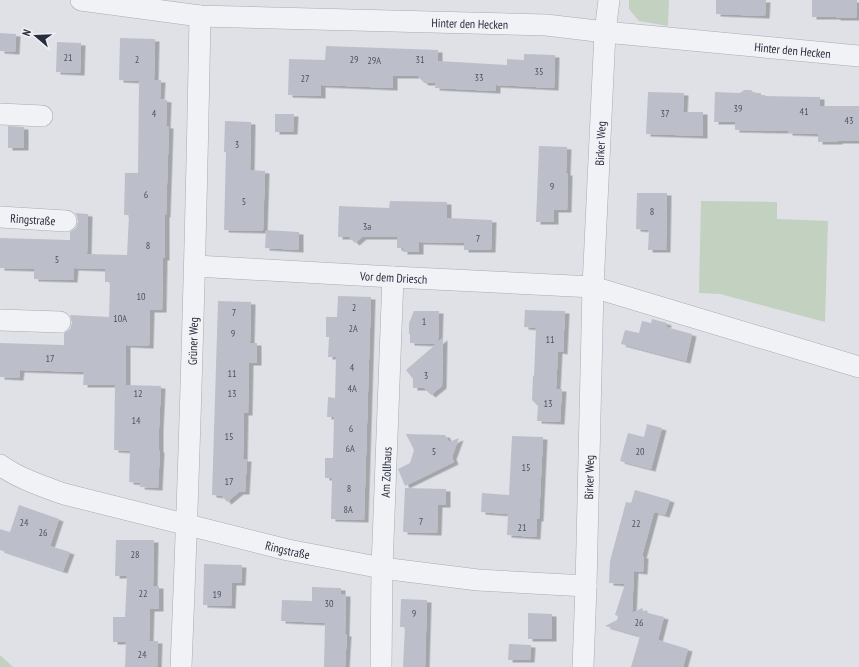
<svg xmlns="http://www.w3.org/2000/svg" width="859" height="667" viewBox="0 0 859 667" font-family="'PT Sans Narrow',sans-serif">
<style>
.green{fill:#c2d1c0}
.building{fill:#bcbfca;filter:url(#shadow)}
.lines{fill:none;stroke-linecap:round;stroke-linejoin:round}
.minor-casing{stroke:#a8abb4;stroke-width:22}
.minor{stroke:#f1f2f6;stroke-width:21}
.labels{text-anchor:middle;dominant-baseline:central;stroke-width:4;stroke-linejoin:round;paint-order:stroke}
.number-label{font-size:10px;fill:#4d5261}
.street-label{font-size:12px;fill:#282d3e;stroke:#eef0f5}
</style>
<defs>
<filter id="shadow"><feDropShadow dx="4.5" dy="2.5" stdDeviation="0" flood-color="#0004"/></filter>
</defs>
<rect width="100%" height="100%" fill="#dfe1e7"/>
<path class="green" d="M629 0H669L668 26 639 21 629 9Z
M701 201 777 202V219L828 221 825 322 720 294 699 293Z
M0 655 13 667H0Z"/>
<path class="building" d="M716 0H766L765 16 716 14Z
M812 0H857L856 18H836V17H812Z
M0 33 16 34 15 52 0 51Z
M120 38 155 39 154 80H161L160 99 167 100 166 126H169L166 215H165V258H163L162 310H150L149 346 126 345V385L161 386 159 428V450H160L158 488 140 487 141 483 129 482 130 451 114 450 115 385H83L84 372 20 370 19 378 0 377V343L64 345V333L70 329 72 323 70 315 109 317 110 282H105V269L74 268 73 280 34 279V269L0 268V238L70 240V232L76 228 78 222 77 216 75 213 88 214 87 254 127 255 129 215H124L125 173H138L139 81 119 80Z
M57 42 81 43 80 73 56 72Z
M326 46 438 50V61L507 65V59L524 60V54L555 55 554 88 496 85V91L435 88 436 83H424L418 76H393V88L321 85V96L288 95 289 59 325 60Z
M744 90H751L754 93H761V96L820 97V106H859V141H838V142H818V134L788 133V131L735 130V122H714L715 92 740 93Z
M648 92 684 93 683 112H703V136L646 134Z
M275 114H294L293 132H275Z
M225 121 251 122 250 170 265 171 263 231 224 230 226 152H224Z
M8 126 24 127V148H8Z
M539 146 567 147 566 173H568L567 210H554V222H536Z
M637 193H667L666 250H648L649 230 636 229Z
M390 201 447 202V218L492 220 491 250H464V243L419 242V252H403V248H397V237H362L355 243 349 237H338L339 206 389 208Z
M266 230 299 232V250L265 248Z
M338 296 371 297 364 520 331 519 332 478H325V458H333L334 417H327L328 397 335 398 336 357H328L329 337H326V317H337Z
M218 301 251 302 250 343H257V363H249L248 413H244L243 459H247L245 492H239L227 502 222 496 212 495Z
M525 310 565 311 563 352 558 351 556 389H562L560 422 537 421 538 406 532 400 533 376H534L536 328 524 327Z
M414 311H439L438 342 443 338 442 386 431 395 424 388H413V379L406 370 436 344 410 343V334H409V323Z
M652 319 667 323 666 327 692 334 686 361 621 344 625 330 639 333 642 321 651 323Z
M647 424 662 428 651 469 620 461 628 433 644 437Z
M406 434 445 435 449 442 459 438 452 457 454 462 405 486 398 469 410 463 414 450Z
M512 436 543 437 539 519H537L536 537 507 535 508 514 481 512 482 493 509 495Z
M405 488 446 489V505H438L437 533 403 532Z
M635 490 670 500 665 515 654 512 642 556H644L643 572 634 571 632 613 642 608 644 612 664 617 658 640 688 649 683 667H631L640 636 605 626 617 620 618 616 615 615 625 584 609 583 610 561 626 502 631 503Z
M19 505 59 519 50 546 70 552 63 571 0 550V529L10 532Z
M116 540H154L153 586H159V609H150L149 641H158L157 667H125L126 642H113V617H125L127 576H115Z
M204 564 242 565 241 583H232L231 606 203 605Z
M312 587 341 588V594H346L345 634H347L345 667H324L325 623 281 621 282 600 312 601Z
M401 599 427 600 425 667H403L405 627H400Z
M528 613 552 614V639H528Z
M509 644 531 645 530 660H508Z"/>
<g class="lines">
<g class="minor-casing">
<g id="minor">
<path id="s1" d="M81 0 200 16 546 25 605 32 859 56"/>
<path d="M0 114 42 116"/>
<path id="s2" d="M0 217 66 221"/>
<path id="s3" d="M195 266 393 277 593 287 859 367"/>
<path d="M0 320 60 322"/>
<path id="s4" d="M0 465C20 479 42 486 64 494L288 550 382 568 478 580 586 586"/>
<path id="s5" d="M181 667C190 450 196 233 200 16"/>
<path id="s6" d="M381 667 382 568 393 277"/>
<path id="s7" d="M583 667 586 586 593 287 605 32 609 0"/>
</g>
</g>
<use href="#minor" class="minor"/>
</g>
<g class="labels">
<g class="number-label">
<text x="68" y="57">21</text>
<text x="137" y="59">2</text>
<text x="354" y="59">29</text>
<text x="420" y="59">31</text>
<text x="374" y="60">29A</text>
<text x="539" y="71">35</text>
<text x="479" y="77">33</text>
<text x="305" y="78">27</text>
<text x="738" y="108">39</text>
<text x="804" y="111">41</text>
<text x="154" y="113">4</text>
<text x="665" y="113">37</text>
<text x="849" y="120">43</text>
<text x="237" y="144">3</text>
<text x="552" y="186">9</text>
<text x="146" y="194">6</text>
<text x="244" y="201">5</text>
<text x="652" y="211">8</text>
<text x="367" y="226">3a</text>
<text x="478" y="238">7</text>
<text x="148" y="245">8</text>
<text x="57" y="259">5</text>
<text x="141" y="296">10</text>
<text x="354" y="307">2</text>
<text x="234" y="312">7</text>
<text x="120" y="318">10A</text>
<text x="424" y="321">1</text>
<text x="353" y="328">2A</text>
<text x="233" y="333">9</text>
<text x="550" y="339">11</text>
<text x="50" y="358">17</text>
<text x="352" y="367">4</text>
<text x="232" y="373">11</text>
<text x="426" y="375">3</text>
<text x="352" y="388">4A</text>
<text x="138" y="393">12</text>
<text x="232" y="393">13</text>
<text x="548" y="403">13</text>
<text x="136" y="420">14</text>
<text x="351" y="428">6</text>
<text x="229" y="436">15</text>
<text x="350" y="448">6A</text>
<text x="434" y="451">5</text>
<text x="640" y="451">20</text>
<text x="526" y="467">15</text>
<text x="229" y="481">17</text>
<text x="349" y="488">8</text>
<text x="348" y="509">8A</text>
<text x="421" y="521">7</text>
<text x="24" y="522">24</text>
<text x="636" y="523">22</text>
<text x="522" y="527">21</text>
<text x="43" y="532">26</text>
<text x="135" y="554">28</text>
<text x="143" y="593">22</text>
<text x="217" y="594">19</text>
<text x="329" y="603">30</text>
<text x="414" y="613">9</text>
<text x="639" y="622">26</text>
<text x="142" y="654">24</text>
</g>
<g class="street-label">
<text stroke="none"><textPath href="#s1" startOffset="390">Hinter den Hecken</textPath></text>
<text stroke="none"><textPath href="#s1" startOffset="714">Hinter den Hecken</textPath></text>
<text stroke="none"><textPath href="#s7" startOffset="524">Birker Weg</textPath></text>
<text stroke="none"><textPath href="#s2" startOffset="33">Ringstraße</textPath></text>
<text stroke="none"><textPath href="#s3" startOffset="199">Vor dem Driesch</textPath></text>
<text stroke="none"><textPath href="#s5" startOffset="326">Grüner Weg</textPath></text>
<text stroke="none"><textPath href="#s6" startOffset="195">Am Zollhaus</textPath></text>
<text stroke="none"><textPath href="#s7" startOffset="190">Birker Weg</textPath></text>
<text stroke="none"><textPath href="#s4" startOffset="301">Ringstraße</textPath></text>
</g>
</g>
<g transform="translate(36 36) rotate(289)" stroke="#eef0f5" stroke-width="3" paint-order="stroke">
<path d="M0-3L7 15L0 10L-7 15Z" fill="#282d3e"/>
<text y="-6" font-size="11" font-weight="bold" text-anchor="middle" fill="#282d3e">N</text>
</g>
</svg>
